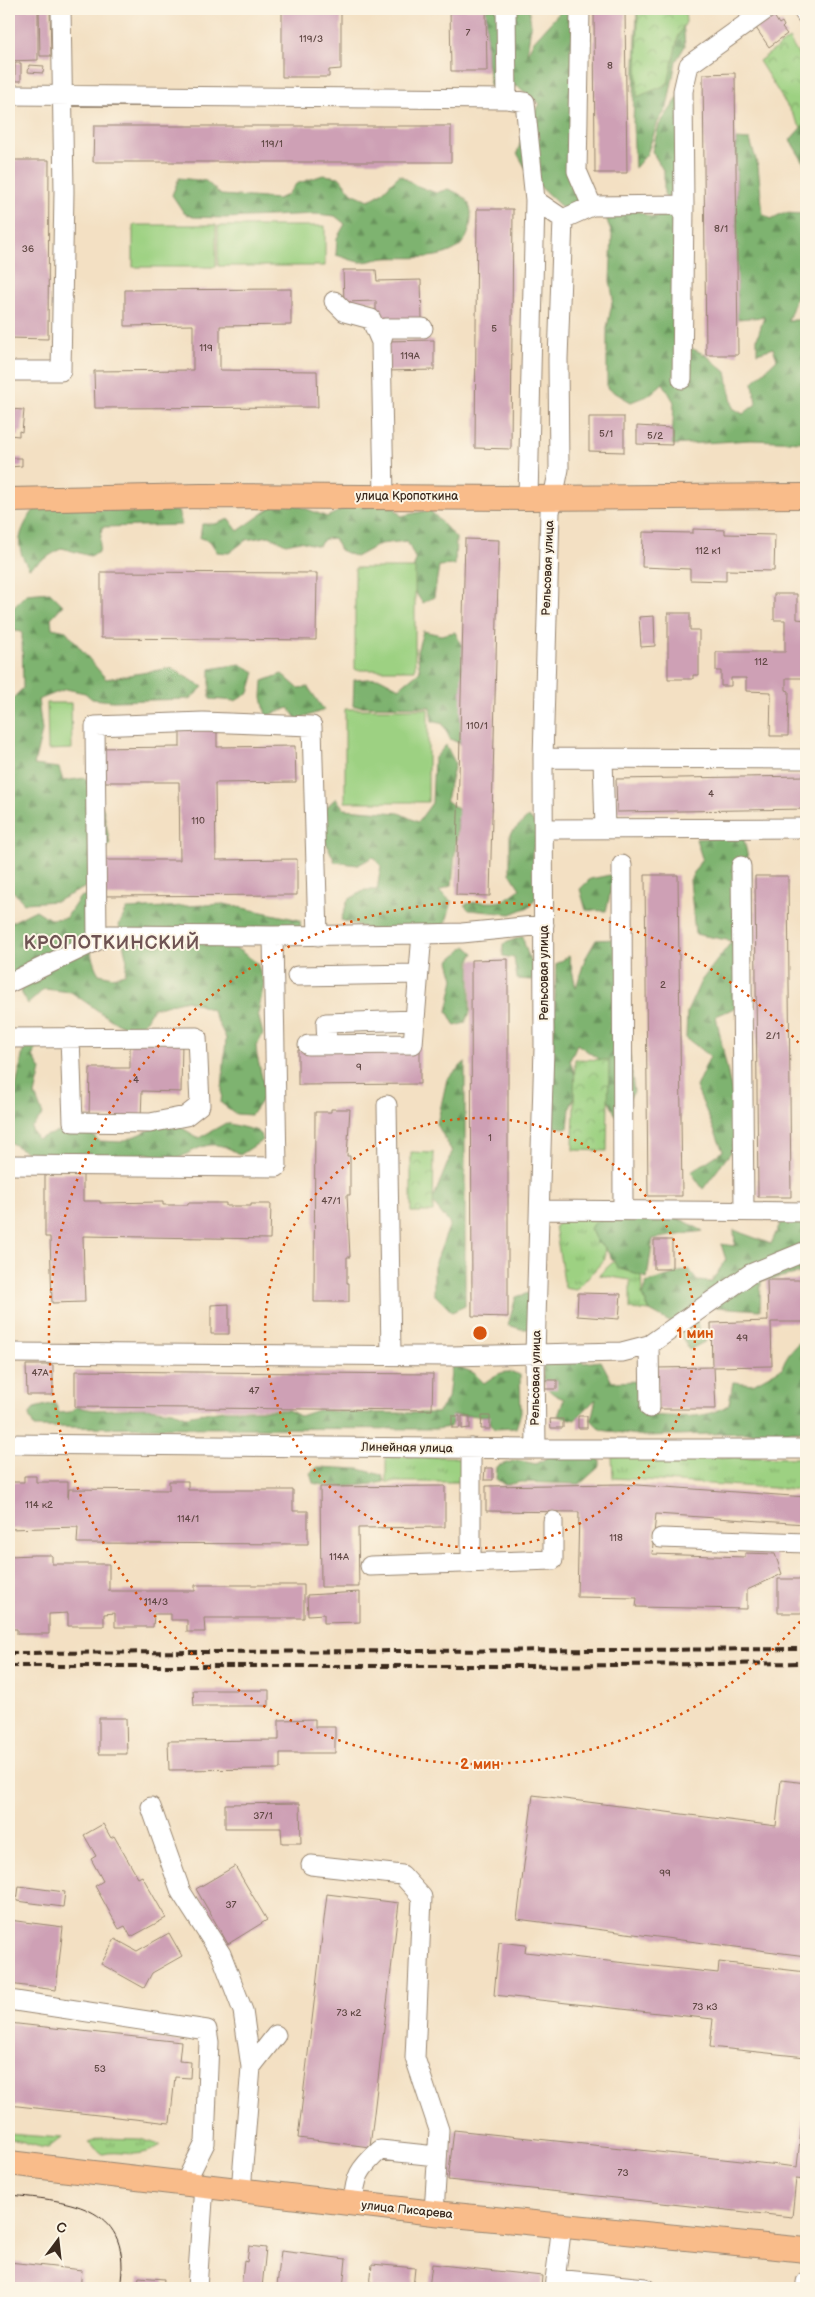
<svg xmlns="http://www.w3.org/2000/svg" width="815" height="2297" viewBox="0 0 815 2297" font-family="'Balsamiq Sans',sans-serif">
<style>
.grass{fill:url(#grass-tufts);stroke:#6c7e50}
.forest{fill:url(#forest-firs);stroke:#5c6e47}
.park{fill:url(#park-crowns);stroke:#6c7e50}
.pitch{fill:#9dd182;stroke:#6c7e50}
.building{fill:#cea0b5}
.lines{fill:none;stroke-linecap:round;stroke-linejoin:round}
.minor-casing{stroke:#978570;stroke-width:21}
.major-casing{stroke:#978570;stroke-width:26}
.minor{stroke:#fff;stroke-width:19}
.major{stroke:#f9bc8a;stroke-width:24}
.tram{stroke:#3b2a1e;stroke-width:1}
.rail{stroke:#3b2a1e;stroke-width:4;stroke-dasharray:8 4;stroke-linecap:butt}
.ring{fill:none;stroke:#d7540e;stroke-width:2.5;stroke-dasharray:2.5 5}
.labels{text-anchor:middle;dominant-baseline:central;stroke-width:4;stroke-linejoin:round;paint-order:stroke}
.number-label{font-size:10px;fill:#604844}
.street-label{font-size:12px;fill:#3b2a1e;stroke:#fcf5e5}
.district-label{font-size:18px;font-weight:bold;letter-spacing:1px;fill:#6e5353;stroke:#fcf5e5}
.centre{fill:#d7540e;stroke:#fcf5e5;stroke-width:2.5}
.ring-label{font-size:15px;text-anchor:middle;font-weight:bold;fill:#d7540e;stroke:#fcf5e5;stroke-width:4;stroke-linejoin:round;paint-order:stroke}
</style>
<defs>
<pattern id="grass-tufts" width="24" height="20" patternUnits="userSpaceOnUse" patternTransform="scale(1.25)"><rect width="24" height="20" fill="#9dd182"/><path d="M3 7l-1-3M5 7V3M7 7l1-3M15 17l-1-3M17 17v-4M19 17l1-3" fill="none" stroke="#81aa6a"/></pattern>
<pattern id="forest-firs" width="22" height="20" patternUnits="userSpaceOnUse" patternTransform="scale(1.25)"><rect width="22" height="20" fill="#7eb370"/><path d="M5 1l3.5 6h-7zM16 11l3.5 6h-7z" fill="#68925b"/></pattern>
<pattern id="park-crowns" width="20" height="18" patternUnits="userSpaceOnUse" patternTransform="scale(1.25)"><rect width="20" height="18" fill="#9dd182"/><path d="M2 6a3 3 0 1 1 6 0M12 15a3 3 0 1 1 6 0" fill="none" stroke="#81aa6a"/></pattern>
</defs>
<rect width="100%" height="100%" fill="#fcf5e5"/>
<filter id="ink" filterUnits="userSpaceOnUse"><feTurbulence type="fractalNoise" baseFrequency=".02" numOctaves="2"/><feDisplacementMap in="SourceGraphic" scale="10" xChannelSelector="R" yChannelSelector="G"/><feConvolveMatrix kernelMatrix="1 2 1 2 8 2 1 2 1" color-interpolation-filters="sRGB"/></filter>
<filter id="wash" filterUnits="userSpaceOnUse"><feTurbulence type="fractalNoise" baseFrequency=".0096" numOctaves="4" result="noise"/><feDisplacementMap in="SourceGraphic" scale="20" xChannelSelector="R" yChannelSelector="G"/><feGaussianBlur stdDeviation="1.12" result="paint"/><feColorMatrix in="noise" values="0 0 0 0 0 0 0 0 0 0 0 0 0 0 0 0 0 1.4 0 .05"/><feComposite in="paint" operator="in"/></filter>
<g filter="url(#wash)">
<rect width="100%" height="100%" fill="#f3e0c3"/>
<path class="grass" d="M603 1215 605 1259 576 1290 565 1288 555 1226 568 1216Z
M640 1237 642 1295 650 1311 630 1309V1280L599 1275Z
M386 1456 455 1457 462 1461 466 1482H386Z
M612 1456 806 1458V1490L613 1478Z
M9 2134 61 2138 48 2148C32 2147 26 2140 9 2140Z
M102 2138 140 2139 161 2145C157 2147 152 2151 147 2152 132 2157 118 2150 103 2154L88 2143Z"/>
<path class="forest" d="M486 9H529L531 25 527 54 533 42 559 13V9H580L577 171 592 206 571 216 532 179 517 153 527 123 540 104 517 86 491 91 487 58Z
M637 9H682L685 46 676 61 667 108 658 122 647 154 635 168 633 124Z
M683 91 682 344 706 355 726 372 733 408 743 414 756 404 753 382 777 359 773 348 757 353V339L764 317 737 319 736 139 750 140 758 166 763 214 771 219 783 213 806 214C806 251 802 286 788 320H804L806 442 750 440 672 445 674 402 663 383 649 395 631 402 607 388V328L613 298 610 281 612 235 606 217 599 206H626L651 217 674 216 664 193V172L652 151 659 125Z
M806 122V166L790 140Z
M323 175 339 177 352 193 368 200C384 195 387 185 400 175L415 185 436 193 448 189C463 195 472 200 471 218 469 266 418 256 385 258 378 258 370 262 362 262 354 262 344 257 336 255L337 238 345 224 335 216 316 214 225 218 193 217 184 213 172 195 179 178 206 181 221 195 278 199 287 195 296 184Z
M44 496 92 510 178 511 182 525 102 527 99 552 90 556 62 548 29 568C8 539 27 520 44 496Z
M388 499 401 516 430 510 456 538 455 565 439 566 434 597 423 603C411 589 410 577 416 560L407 541 380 544 356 557 340 550 334 538 325 539 318 546 300 541 286 544 269 536 246 540 229 553 217 552 210 541 200 538 202 524H215L229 519 238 531 278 503H292L327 517 357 502Z
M50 592 63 605 51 618 52 628 66 631 106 679 171 668 203 687 190 699 113 701 92 699 85 693 66 689 38 700 42 731 34 765 59 768 63 781 85 778 103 809 110 845 92 859 90 885 57 901 24 903 9 887V702L23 688 22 632 9 630C9 610 13 608 26 594Z
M423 631 441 635 455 632 463 648 461 744 450 739 443 724 432 721 430 707 353 706 354 680 380 678 399 688 420 671 417 652Z
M240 664 255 672 249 693 235 701 210 699V669Z
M282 674 298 688 308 687 324 710 297 720 289 708 266 716 262 697 263 681Z
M446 745 455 763 446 800 459 810 452 885 439 891 452 902 445 925 372 930 341 920 348 900 365 890H377L381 866 373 857 358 865 335 862 320 829V813L336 798 344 809 399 813 418 822 432 803 434 759Z
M528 817 539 826 532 854 537 869 538 893 531 906 511 914 469 910 464 905C476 900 484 903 496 902 505 901 513 894 520 889L510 873V834Z
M743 835 751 872 752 928 741 965 753 1000 716 1016 740 1132 731 1152 703 1189 691 1172 723 1151 696 1087 710 1056 686 1038 687 1012 701 981 732 941 695 934 690 880 702 858 696 839Z
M615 874 606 911 586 910 580 889 590 879Z
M91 894C91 919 85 952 99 974L113 977 125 974 127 961 119 925 127 909 224 904 300 920 301 930 226 941 257 963 264 983 258 1014 263 1034 256 1046 257 1056 266 1094 251 1115 236 1114 221 1103 226 1038 212 1010 187 1000 153 1008 138 1033 113 1021 71 992 44 989 28 1004 21 992 24 975 9 976 10 923 36 910 50 919 66 918 80 897Z
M523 936C525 955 535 960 533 980L517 979 514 958 503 956V944Z
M616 939 634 1092 616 1116 606 1095 607 1065 577 1044 570 1060 578 1086 570 1108 568 1128 551 1127 556 964 569 956 576 988 585 959 596 940Z
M466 946 474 953 470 960V1012L465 1023 455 1026 447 1011 454 979 449 961Z
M25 1041 38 1044 33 1057 41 1070 35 1095 43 1115 31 1128 37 1139 57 1132 87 1131 99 1141 121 1142 170 1121 199 1138 226 1123 258 1131 263 1140 240 1155C213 1136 200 1147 174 1161L146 1153 136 1159 98 1160 83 1154 33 1156 11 1143 9 1139V1091L16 1088Z
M465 1062V1306L452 1312 434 1294V1267L450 1224 432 1202 452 1152 437 1124 447 1079Z
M603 1215 675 1216 703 1231 653 1239 647 1278 618 1268 603 1245 597 1243 590 1228Z
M783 1217 806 1223V1272L761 1281 760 1310 699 1306 697 1324 706 1341 689 1350 677 1326 650 1311 642 1295 646 1283 689 1269 697 1281 711 1282 726 1260 721 1244 735 1246 734 1230 771 1244Z
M529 1293 530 1329H521L508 1325 516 1297Z
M806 1338V1431L644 1436 601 1430 591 1420 596 1399 575 1420 558 1416 564 1399C539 1390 543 1376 543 1353L574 1354 584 1363 601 1361 612 1382 643 1381 648 1415C675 1416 707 1421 729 1404L733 1382 753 1384 782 1368C785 1356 796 1343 806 1338Z
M452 1364 474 1373 484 1383C497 1374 505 1368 520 1375L521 1413 516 1428 494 1429 487 1416 454 1415 450 1427 436 1429 34 1427 29 1416 34 1408 55 1403 59 1413 70 1412 76 1407 94 1410 147 1408 173 1411 185 1416 224 1410H288L300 1416 318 1410 360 1413H437L448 1399Z
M590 1454 600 1460V1466L580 1484 521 1482 505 1485 496 1479 497 1466 517 1460 536 1464 552 1455Z
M318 1467 359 1469 382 1475 384 1482C362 1486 336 1489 313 1483L310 1473Z"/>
<path class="park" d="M638 9H685L686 22 678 37 668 84 637 97Z
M789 39 806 68V122L801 128 759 61Z
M575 1059 609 1060 607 1151 573 1150Z
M411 1152 434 1153 433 1212H411Z"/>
<path class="pitch" d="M133 225H216V267H133Z
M218 226H325V266H218Z
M355 568H415V670H355Z
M47 703H71L72 749 48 750Z
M345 709H428V802H345Z"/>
<g id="blocks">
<path class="building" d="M9 9H38V60L9 61Z
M39 9H50L51 56H40Z
M282 9H341V69L329 70V77H282Z
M450 9H486L487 71H451Z
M594 9H625L627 173H595Z
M774 16 779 24 782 22 784 26 782 28 787 34 769 47 756 28Z
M15 63H21V81H15Z
M29 65 44 66 43 73 28 72Z
M735 73 738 355H706L703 74Z
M94 126H451V162H93Z
M9 160H49L48 339 9 338Z
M477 209H513L511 449 475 448Z
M343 270H376L377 281 421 280 422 319 376 321V301L344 302Z
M291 289V325L220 326V370L317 371 318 407 95 408 94 371 193 370V325L125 326V290Z
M434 340V370L385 371V341Z
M9 409 24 410 22 432 19 431V436L9 435Z
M589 417H624V452L589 451Z
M637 426 672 428V445L637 444Z
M9 458H22V466L9 467Z
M693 529 725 530V534L775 535 774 571 726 570V581L690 580V569L642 567 643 532 693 533Z
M465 539 499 540 490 896 456 895Z
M101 572 317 573 316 640 101 638Z
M774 594H797V619L806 620V678H786V690L789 691 788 736H770L771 692 746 691V678H731V686H721V671H716V652H785V620H774Z
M668 613H690V630H699V675H693V679H668Z
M654 616 655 646 641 647 639 617Z
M180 727 217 728V747L295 746 296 782 215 783 216 860 297 859V895L96 896V860H180L179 782H95V748L180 747Z
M806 776V809L617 812 616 779Z
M645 875H678L682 1196H648Z
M755 876H788L791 1197H758Z
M508 959V1317L472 1316 471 960Z
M130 1042H182L181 1092 142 1091 141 1118 89 1117 90 1068H130Z
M420 1043V1084L298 1085V1050H411Z
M331 1109H350L347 1156H350V1195H347L350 1257H347V1283H349V1302H314L315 1112H331Z
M45 1173H83V1201H100V1203L163 1202V1205H188V1203H226V1206H251V1204H271L270 1239 83 1236 85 1302 52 1303 50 1237H45Z
M654 1240H672V1269H654Z
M767 1280H806V1322H771L772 1366 714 1367 716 1409H658L657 1368 712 1367 711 1323 768 1321Z
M578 1293 621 1294 619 1319 577 1316Z
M229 1304V1334H211V1305Z
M26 1365H53V1395H27Z
M75 1371 433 1374 432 1410 75 1407Z
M545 1380H557V1389H545Z
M452 1416H460V1428H452Z
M462 1416H470V1428L462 1429Z
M482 1416H490V1429H481Z
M578 1416H587V1428H578Z
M550 1419H563V1428H551Z
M485 1468H493V1480H484Z
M24 1476H36V1482H68V1499L69 1489 169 1490V1481H188V1490H293V1511H308V1544L77 1543 78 1527 9 1529V1482H24Z
M623 1484 806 1497V1524L656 1514 652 1554 745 1557V1553L775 1554 782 1574 747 1590V1609L636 1607 637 1598 577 1597 579 1512 486 1511V1486Z
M445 1486V1527L358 1528 359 1587H321L320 1487Z
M34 1555H52V1564H109V1591H195V1585H304V1618H204L205 1632H187V1620H171V1614H154L153 1627H115V1613L104 1614V1626H68V1613L49 1614V1634H17V1629H9V1556Z
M778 1579H806V1613H778Z
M360 1592V1622L324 1623V1614L308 1615 307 1595Z
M193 1690H269V1706H194Z
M99 1718H126L127 1754H99Z
M315 1719V1727H335V1753H280V1769L169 1770 168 1741 279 1740V1720Z
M781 1780 806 1783V1956L517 1919 533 1795 776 1826Z
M300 1803 301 1843H282L281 1828H225V1804Z
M103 1824 111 1838 114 1836 138 1878 142 1876 166 1918 131 1937 125 1926 119 1929 95 1886 103 1881 91 1859 96 1856 84 1835Z
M235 1866 267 1920 228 1944 196 1889Z
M19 1886 65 1892 63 1907 17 1901Z
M327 1894 399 1903 370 2147 298 2138Z
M9 1920 63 1927 56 1990 9 1984Z
M169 1933 182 1956 152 1973 144 1988 101 1964 115 1939 137 1951Z
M499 1942 526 1945 525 1952 718 1973 719 1962 806 1972V2057L710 2047 713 2019 494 1995Z
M9 2023 181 2042 179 2061 191 2062 190 2078 175 2077 170 2123 9 2105Z
M805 2093 806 2180 796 2179 792 2217 448 2180 454 2130 797 2167Z
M249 2246 266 2248 262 2288H241L244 2261 247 2262Z
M281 2251 346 2259 343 2288H281L277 2286Z
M9 2262 82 2270 80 2288H9Z
M372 2264 415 2268 413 2288H370Z
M432 2264 542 2276 541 2288H429Z
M139 2277 164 2279 163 2288H137Z"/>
</g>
</g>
<g filter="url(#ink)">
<use href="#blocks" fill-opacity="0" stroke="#978570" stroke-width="1"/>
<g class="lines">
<g class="minor-casing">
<path id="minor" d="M506 9 507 99 525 102 535 200 563 219 558 359 559 469 550 512 543 758 544 1048 535 1354 536 1449
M580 9 577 171 592 206
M802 9 806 15
M9 95 507 99
M684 205 683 91 689 65 767 9
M563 219 592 206 684 205 682 379
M334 301 345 312 371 319 381 342
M9 371H61L64 191 61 9
M384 496 381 342 385 328H423
M528 498 535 200
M543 758 806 759
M603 758 605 829
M545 829 806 828
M622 865 623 1210
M741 866 744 1211
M97 939 95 726 203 722 312 726 318 936
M297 976 418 974
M9 983 109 935 273 936 422 934 462 933 544 925
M9 1038 197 1037 200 1105 186 1116 150 1123 73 1122 70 1037
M308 1045 413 1044 422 934
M327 1045 326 1023 415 1020
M387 1105 391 1354
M9 1165 277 1167 273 936
M540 1210 806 1212
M649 1345 650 1408
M9 1353 451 1356 622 1352 649 1345 750 1274 806 1251
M9 1444 536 1449H806
M471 1448V1562
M661 1538 806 1543
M370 1566 553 1560V1521
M151 1807 181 1892 221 1954 243 2011 251 2067 241 2191
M311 1865 402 1875 422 1897 415 2058 439 2130 434 2213
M9 2000 207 2030 209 2042 205 2143 185 2183
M251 2067 276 2035
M353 2204C355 2176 359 2169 380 2150L436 2156
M556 2279 645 2288
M197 2288 204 2185
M554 2288 562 2225
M806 2288V2282"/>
</g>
<g class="major-casing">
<path id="major" d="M9 500 201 496 528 498 806 496
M9 2163 434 2213 806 2250"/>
</g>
<use href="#minor" class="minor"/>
<use href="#major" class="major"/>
<path class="tram" d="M9 2195C73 2201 134 2206 120 2288"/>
<path class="rail" d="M9 1653 806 1649
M9 1666H524L806 1663"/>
</g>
</g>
<g class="ring">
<circle cx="480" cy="1333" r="215"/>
<path d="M805 1616A431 431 0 1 1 805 1050"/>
</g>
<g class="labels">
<g class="number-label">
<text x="468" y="33">7</text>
<text x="311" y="39">119/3</text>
<text x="610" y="66">8</text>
<text x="272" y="144">119/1</text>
<text x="721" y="229">8/1</text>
<text x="28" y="249">36</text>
<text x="494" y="329">5</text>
<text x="206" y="348">119</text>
<text x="410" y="356">119А</text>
<text x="606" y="434">5/1</text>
<text x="655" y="436">5/2</text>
<text x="708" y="551">112 к1</text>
<text x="761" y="662">112</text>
<text x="477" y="726">110/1</text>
<text x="711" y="794">4</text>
<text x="198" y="821">110</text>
<text x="663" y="985">2</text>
<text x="773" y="1036">2/1</text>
<text x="359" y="1067">9</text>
<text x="136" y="1080">4</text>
<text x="490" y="1138">1</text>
<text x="331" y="1201">47/1</text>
<text x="742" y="1338">49</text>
<text x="40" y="1373">47А</text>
<text x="254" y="1391">47</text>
<text x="39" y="1505">114 к2</text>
<text x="188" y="1519">114/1</text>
<text x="616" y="1538">118</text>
<text x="339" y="1557">114А</text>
<text x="156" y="1602">114/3</text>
<text x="263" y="1816">37/1</text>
<text x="665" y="1873">99</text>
<text x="231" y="1905">37</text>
<text x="705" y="2007">73 к3</text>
<text x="349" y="2013">73 к2</text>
<text x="100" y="2069">53</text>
<text x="623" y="2173">73</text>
</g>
<g class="street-label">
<text x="407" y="496">улица Кропоткина</text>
<text transform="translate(548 568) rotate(-88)">Рельсовая улица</text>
<text transform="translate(544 973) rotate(-90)">Рельсовая улица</text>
<text transform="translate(536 1378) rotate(-89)">Рельсовая улица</text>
<text transform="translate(407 1448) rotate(1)">Линейная улица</text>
<text transform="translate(407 2210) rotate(6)">улица Писарева</text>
</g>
<g class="district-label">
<text x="112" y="943">КРОПОТКИНСКИЙ</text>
</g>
</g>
<circle cx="480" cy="1333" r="8" class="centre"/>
<g class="ring-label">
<text x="695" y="1338">1 мин</text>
<text x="480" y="1769">2 мин</text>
</g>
<rect width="815" height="2297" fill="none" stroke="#fcf5e5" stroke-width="30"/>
<g transform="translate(58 2240) rotate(15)" stroke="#fcf5e5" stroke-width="4" paint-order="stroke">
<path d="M0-4L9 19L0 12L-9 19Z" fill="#3b2a1e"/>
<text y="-8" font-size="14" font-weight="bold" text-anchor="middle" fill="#3b2a1e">С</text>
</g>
</svg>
